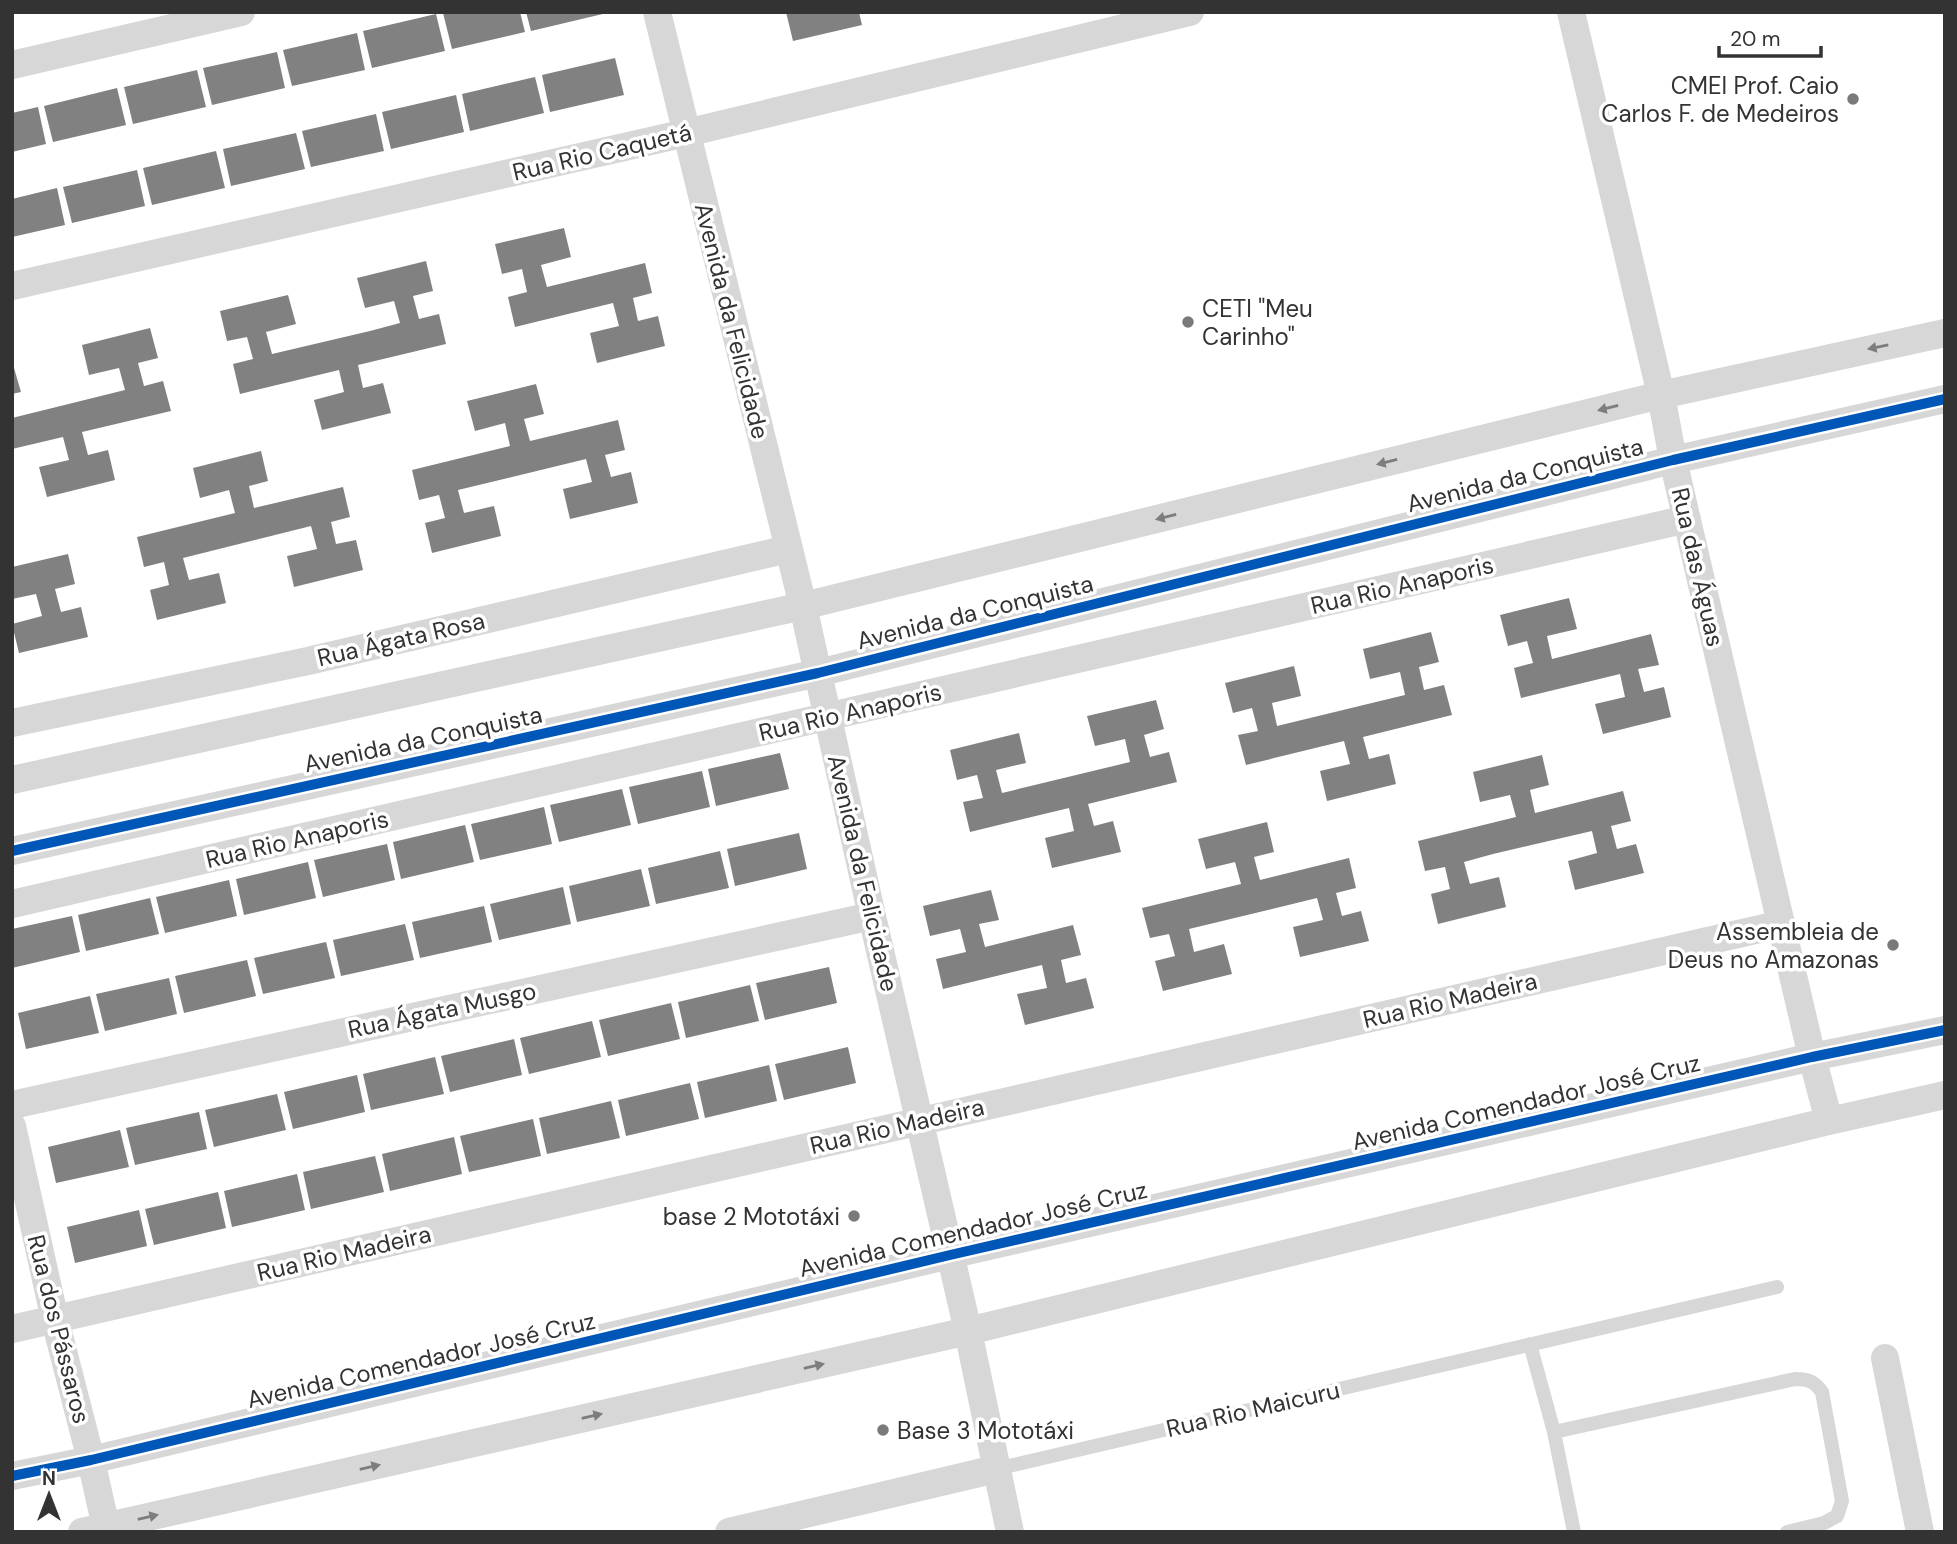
<svg xmlns="http://www.w3.org/2000/svg" width="1957" height="1544" viewBox="0 0 1957 1544" font-family="'DM Sans',sans-serif">
<style>
.building{fill:#818181}
.lines{fill:none;stroke-linecap:round;stroke-linejoin:round}
.lane{stroke:#d7d7d7;stroke-width:14}
.street{stroke:#d7d7d7;stroke-width:28}
.cycleway-casing{stroke:#fff;stroke-width:15}
.cycleway{stroke:#0057b8;stroke-width:10}
.oneway{fill:#7d7d7d}
.poi-dot{fill:#7a7a7a;stroke:#fff;stroke-width:2.5}
.labels{text-anchor:middle;dominant-baseline:central;stroke-width:7;stroke-linejoin:round;paint-order:stroke}
.poi-label{font-size:24px;fill:#333;stroke:#fff;text-anchor:end}
.street-label{font-size:24px;fill:#333;stroke:#fff}
</style>
<rect width="100%" height="100%" fill="#fff"/>
<path class="building" d="M520 12 525 32 452 49 443 13Z
M526 12H607V13L531 31Z
M786 12H859L862 25 793 41Z
M436 14 445 51 372 68 363 31Z
M357 33 365 70 292 86 283 50Z
M277 52 285 88 212 105 203 68Z
M615 58 624 95 550 112 542 75Z
M197 70 206 107 133 124 124 87Z
M535 77 544 113 470 131 462 94Z
M117 88 126 125 53 142 44 106Z
M456 95 464 132 391 149 382 112Z
M38 107 46 144 12 152V113Z
M376 114 384 151 311 167 302 131Z
M296 133 305 169 231 186 223 149Z
M216 151 225 188 152 205 143 168Z
M137 170 145 206 72 223 63 187Z
M57 188 65 225 12 237V199Z
M564 228 571 257 541 265 547 287 645 263 652 293 633 298 638 321 658 316 665 346 597 363 590 333 619 326 613 303 515 327 508 297 527 292 522 269 502 274 495 244Z
M426 261 433 291 413 296 419 319 439 314 446 344 358 365 363 388 383 383 391 413 322 430 314 400 344 392 339 370 240 394 233 364 253 359 247 337 227 341 220 311 288 295 296 324 266 332 272 354 370 331 400 323 394 301 365 308 357 278Z
M150 328 158 358 138 363 144 386 163 381 171 411 82 432 88 455 108 450 115 480 47 497 39 467 69 460 63 437 12 449V418L125 390 119 368 89 375 82 345Z
M12 361 21 392 12 394Z
M536 384 544 414 524 419 530 441 618 420 625 450 605 455 611 477 631 472 638 503 570 519 563 489 592 482 586 459 458 490 464 513 494 506 501 536 432 553 425 523 445 518 439 495 419 500 412 470 510 446 505 423 475 431 467 401Z
M261 451 268 481 249 486 254 508 343 487 350 517 331 522 336 544 356 540 363 570 294 587 287 556 317 549 311 526 183 558 189 580 219 573 226 603 157 620 150 590 169 585 164 562 144 567 137 537 235 513 229 490 200 498 193 468Z
M68 554 75 584 55 589 61 612 81 607 88 637 19 653 12 624 42 616 36 594 12 599V567Z
M1569 598 1577 629 1547 636 1552 659 1651 634 1659 665 1638 669 1644 692 1664 687 1671 717 1603 734 1595 704 1625 697 1620 674 1521 698 1514 668 1533 663 1527 641 1508 646 1500 615Z
M1431 632 1439 662 1419 667 1424 690 1444 685 1452 715 1363 737 1369 759 1389 754 1396 784 1327 801 1320 771 1350 764 1344 741 1246 765 1238 735 1258 731 1252 708 1233 713 1225 683 1294 666 1301 696 1272 703 1277 726 1376 702 1405 695 1400 672 1370 679 1363 649Z
M1156 700 1164 729 1144 735 1150 757 1169 752 1177 782 1088 804 1094 826 1113 821 1121 852 1052 868 1045 838 1074 831 1069 808 970 832 963 802 983 798 977 775 957 780 950 750 1019 733 1026 763 996 770 1002 793 1130 762 1125 739 1095 746 1087 716Z
M780 753 789 789 716 806 708 769Z
M1542 755 1549 785 1530 790 1535 813 1623 791 1631 821 1611 826 1617 849 1636 844 1644 873 1575 890 1568 861 1597 853 1592 831 1493 854 1464 862 1470 884 1499 877 1506 907 1438 924 1431 894 1450 889 1445 867 1425 871 1418 841 1516 817 1510 795 1480 802 1473 772Z
M702 771 710 807 638 824 629 787Z
M622 789 631 825 559 842 550 805Z
M544 807 552 844 480 860 471 824Z
M1267 822 1274 852 1254 857 1260 880 1349 858 1356 888 1336 893 1342 916 1361 911 1369 941 1300 957 1293 927 1323 920 1317 898 1189 929 1194 952 1224 944 1232 974 1163 991 1155 961 1175 956 1169 934 1150 938 1142 908 1241 884 1235 862 1206 869 1198 839Z
M465 825 474 862 401 879 393 842Z
M799 833 807 869 735 886 727 849Z
M387 844 395 880 323 897 314 860Z
M720 851 729 888 656 904 648 868Z
M308 862 316 898 244 915 236 879Z
M641 869 650 906 577 922 569 886Z
M229 880 237 916 165 933 156 897Z
M563 887 571 924 499 940 490 904Z
M991 890 999 920 979 924 985 947 1073 925 1081 955 1061 960 1066 983 1086 978 1094 1008 1025 1025 1017 994 1047 988 1042 965 943 989 936 959 966 952 960 929 930 936 923 906Z
M150 898 159 934 86 951 78 915Z
M484 906 492 942 420 958 412 922Z
M72 916 80 952 12 968V929Z
M405 924 414 960 341 976 333 940Z
M326 942 335 978 263 994 254 958Z
M247 960 256 996 184 1013 175 976Z
M829 967 837 1003 765 1020 756 983Z
M169 978 177 1014 105 1031 96 994Z
M750 985 759 1021 686 1038 678 1002Z
M90 996 99 1033 26 1049 18 1013Z
M671 1003 680 1039 608 1056 599 1020Z
M592 1021 601 1057 529 1074 520 1038Z
M514 1039 522 1075 450 1092 441 1056Z
M848 1047 856 1083 784 1100 775 1064Z
M435 1057 444 1094 371 1110 363 1074Z
M769 1065 777 1101 705 1118 697 1082Z
M357 1075 365 1112 293 1129 284 1092Z
M690 1083 699 1119 626 1136 618 1100Z
M277 1094 286 1130 214 1147 205 1110Z
M611 1101 620 1138 547 1154 539 1118Z
M199 1112 207 1149 135 1165 126 1128Z
M533 1119 541 1156 469 1172 460 1136Z
M120 1130 129 1167 56 1183 48 1147Z
M454 1137 462 1174 390 1191 382 1154Z
M375 1156 384 1192 311 1209 303 1172Z
M297 1174 305 1210 232 1227 224 1191Z
M218 1192 226 1228 154 1245 145 1209Z
M139 1210 147 1246 75 1263 67 1227Z"/>
<g class="lines">
<path class="lane" d="M1530 1344 1554 1432 1795 1379C1808 1379 1814 1381 1822 1392L1842 1501 1837 1516 1824 1523 1787 1532
M1554 1432 1574 1532
M996 1469 1777 1287"/>
<path class="street" d="M657 12 803 606 872 916 968 1331 1010 1532
M1571 12 1661 395 1673 460 1812 1057 1829 1121
M12 65 241 12
M12 286 686 133 1190 12
M12 723 308 661 788 549
M12 780 803 606 1661 395 1945 333
M12 851 818 673 1673 460 1945 399
M12 904 1687 519
M12 1105 872 916
M12 1126 55 1320 91 1460 107 1532
M12 1329 1782 924
M1885 1358 1920 1532
M12 1476 91 1460 950 1255 1812 1057 1945 1030
M82 1532 968 1331 1829 1121 1945 1095
M729 1532 996 1469"/>
<g class="cycleway-casing">
<path id="cycleway" d="M12 851 818 673 1673 460 1945 399
M12 1476 91 1460 950 1255 1812 1057 1945 1030"/>
</g>
<use href="#cycleway" class="cycleway"/>
</g>
<defs><path id="oneway-solid" d="M-6-.8H1V-3.2L6.5 0L1 3.2V.8H-6Z" transform="scale(1.75)"/></defs>
<g class="oneway">
<use href="#oneway-solid" transform="translate(1878 347) rotate(168)"/>
<use href="#oneway-solid" transform="translate(1608 408) rotate(166)"/>
<use href="#oneway-solid" transform="translate(1387 462) rotate(166)"/>
<use href="#oneway-solid" transform="translate(1166 517) rotate(166)"/>
<use href="#oneway-solid" transform="translate(814 1366) rotate(-13)"/>
<use href="#oneway-solid" transform="translate(592 1416) rotate(-13)"/>
<use href="#oneway-solid" transform="translate(370 1467) rotate(-13)"/>
<use href="#oneway-solid" transform="translate(148 1517) rotate(-13)"/>
</g>
<g class="poi-dot">
<circle cx="1853" cy="99" r="7"/>
<circle cx="1188" cy="322" r="7"/>
<circle cx="1893" cy="945" r="7"/>
<circle cx="854" cy="1216" r="7"/>
<circle cx="883" cy="1430" r="7"/>
</g>
<g class="labels">
<g class="poi-label">
<text x="1839" y="85">CMEI Prof. Caio<tspan x="1839" dy="28">Carlos F. de Medeiros</tspan></text>
<text x="1202" y="308" text-anchor="start">CETI "Meu<tspan x="1202" dy="28">Carinho"</tspan></text>
<text x="1879" y="931">Assembleia de<tspan x="1879" dy="28">Deus no Amazonas</tspan></text>
<text x="840" y="1216">base 2 Mototáxi</text>
<text x="897" y="1430" text-anchor="start">Base 3 Mototáxi</text>
</g>
<g class="street-label">
<text transform="translate(602 152) rotate(-13)">Rua Rio Caquetá</text>
<text transform="translate(732 321) rotate(76)">Avenida da Felicidade</text>
<text transform="translate(1525 475) rotate(-14)">Avenida da Conquista</text>
<text transform="translate(1698 567) rotate(77)">Rua das Águas</text>
<text transform="translate(1402 585) rotate(-13)">Rua Rio Anaporis</text>
<text transform="translate(975 612) rotate(-14)">Avenida da Conquista</text>
<text transform="translate(401 639) rotate(-13)">Rua Ágata Rosa</text>
<text transform="translate(850 712) rotate(-13)">Rua Rio Anaporis</text>
<text transform="translate(423 739) rotate(-12)">Avenida da Conquista</text>
<text transform="translate(297 839) rotate(-13)">Rua Rio Anaporis</text>
<text transform="translate(863 873) rotate(77)">Avenida da Felicidade</text>
<text transform="translate(1450 1000) rotate(-13)">Rua Rio Madeira</text>
<text transform="translate(442 1010) rotate(-12)">Rua Ágata Musgo</text>
<text transform="translate(1526 1102) rotate(-13)">Avenida Comendador José Cruz</text>
<text transform="translate(897 1126) rotate(-13)">Rua Rio Madeira</text>
<text transform="translate(973 1229) rotate(-13)">Avenida Comendador José Cruz</text>
<text transform="translate(344 1253) rotate(-13)">Rua Rio Madeira</text>
<text transform="translate(59 1329) rotate(76)">Rua dos Pássaros</text>
<text transform="translate(421 1360) rotate(-13)">Avenida Comendador José Cruz</text>
<text transform="translate(1253 1409) rotate(-13)">Rua Rio Maicuru</text>
</g>
</g>
<rect width="1957" height="1544" fill="none" stroke="#333333" stroke-width="28"/>
<g transform="translate(49 1495)" stroke="#ffffff" stroke-width="5" paint-order="stroke">
<path d="M0-5L12 26L0 18L-12 26Z" fill="#333333"/>
<text y="-10" font-size="19" font-weight="bold" text-anchor="middle" fill="#333333">N</text>
</g>
<path d="M1719 46v10h102v-10" fill="none" stroke="#333333" stroke-width="3.5"/>
<text x="1730" y="46" font-size="21" fill="#333333" stroke="#ffffff" stroke-width="5" paint-order="stroke">20 m</text>
</svg>
